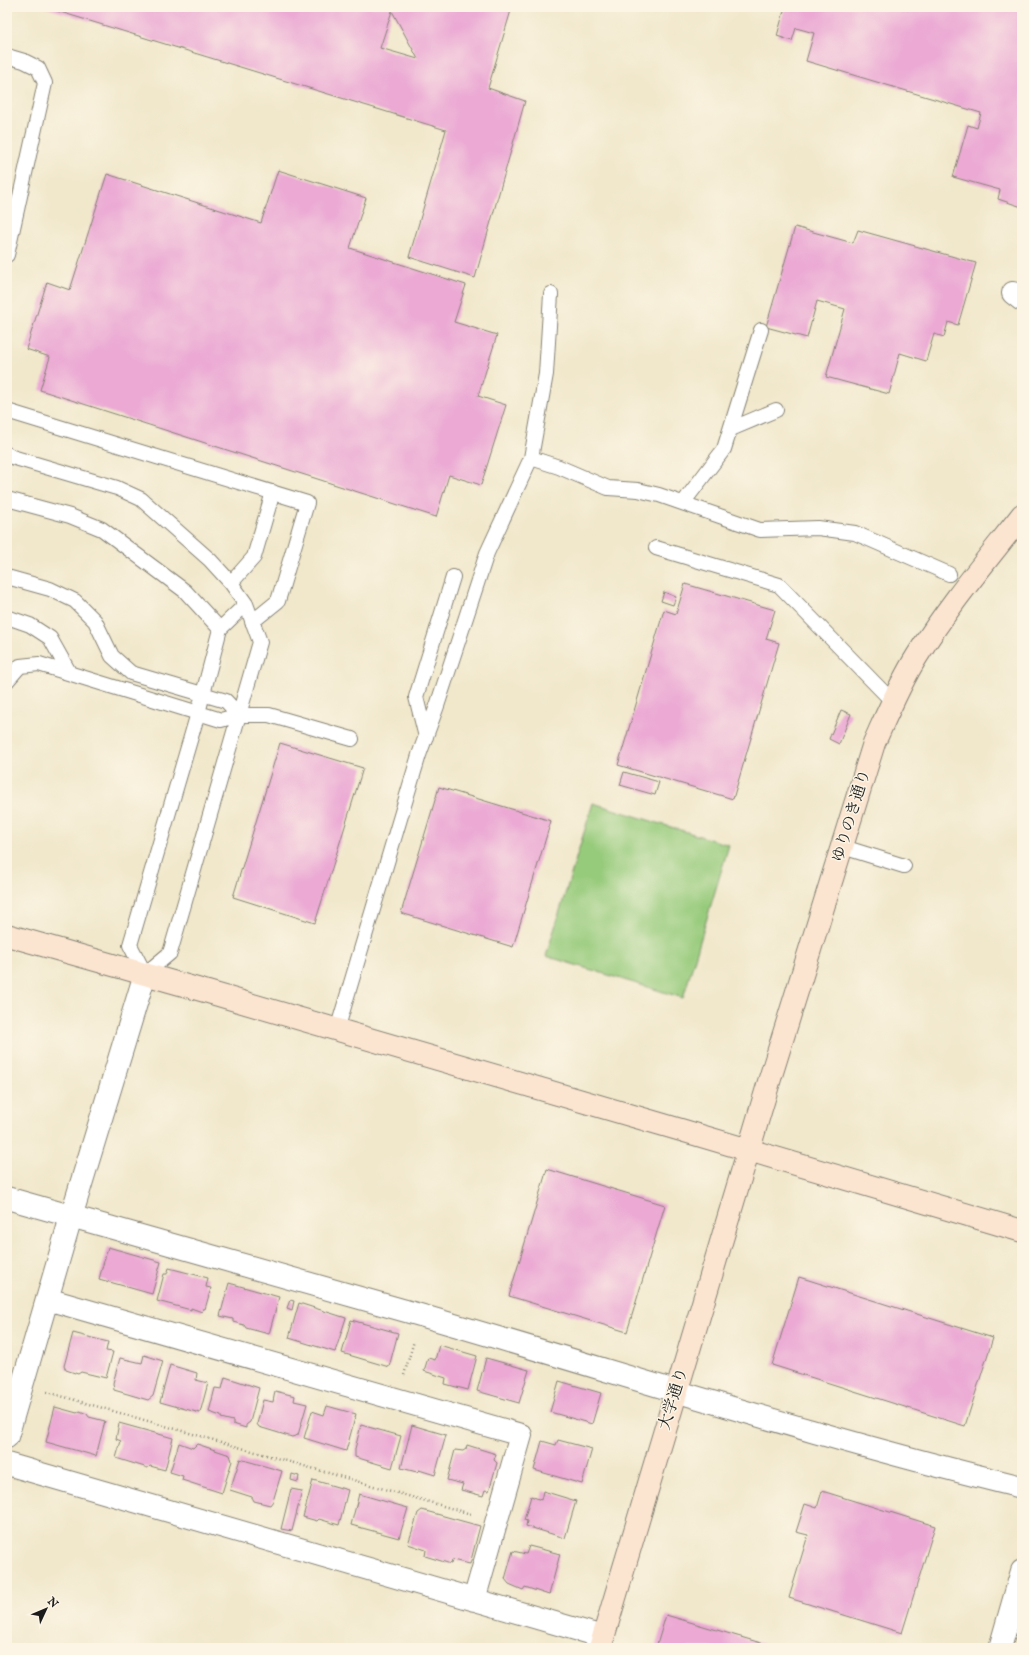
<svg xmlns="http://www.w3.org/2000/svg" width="1029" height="1655" viewBox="0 0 1029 1655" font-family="'IM FELL English','Noto Serif JP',serif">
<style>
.green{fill:#97cb7c;stroke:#5a744c}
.building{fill:#eba9d4;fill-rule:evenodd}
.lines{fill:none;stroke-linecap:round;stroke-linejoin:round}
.lane-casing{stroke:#868274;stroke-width:16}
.street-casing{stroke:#868274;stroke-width:24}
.secondary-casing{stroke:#868274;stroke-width:24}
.path{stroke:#868274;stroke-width:2.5;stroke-dasharray:1 3;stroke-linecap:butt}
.lane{stroke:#fff;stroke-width:14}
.street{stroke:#fff;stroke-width:22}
.secondary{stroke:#fce5d0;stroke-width:22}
.labels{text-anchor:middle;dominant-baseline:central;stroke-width:3;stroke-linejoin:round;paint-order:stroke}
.street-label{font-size:16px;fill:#1c1c1c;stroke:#fcf5e5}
</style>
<rect width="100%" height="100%" fill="#fcf5e5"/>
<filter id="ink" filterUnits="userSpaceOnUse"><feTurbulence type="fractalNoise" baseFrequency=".025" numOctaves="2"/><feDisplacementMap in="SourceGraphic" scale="8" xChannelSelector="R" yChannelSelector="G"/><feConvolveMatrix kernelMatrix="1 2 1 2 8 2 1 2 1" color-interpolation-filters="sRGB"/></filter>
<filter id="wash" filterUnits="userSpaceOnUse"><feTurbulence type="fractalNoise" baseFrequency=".012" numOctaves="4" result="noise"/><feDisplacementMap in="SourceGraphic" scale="16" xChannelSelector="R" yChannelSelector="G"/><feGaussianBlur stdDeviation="0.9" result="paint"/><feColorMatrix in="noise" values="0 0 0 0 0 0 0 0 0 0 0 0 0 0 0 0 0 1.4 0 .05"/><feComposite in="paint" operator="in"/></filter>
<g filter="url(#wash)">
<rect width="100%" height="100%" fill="#f1e8cc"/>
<path class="green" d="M593 803 729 845 683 998 546 956Z"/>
<g id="blocks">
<path class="building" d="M44 7H512L488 88 525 101 475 278 409 257 446 130ZM392 11 418 59 380 48Z
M785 7H896L908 10 909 7H1022V207L998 199 1000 190 953 177 968 125 977 128 981 113 806 61 814 33 796 28 792 41 777 36Z
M278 170 366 198 350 248 466 285 454 322 497 335 478 396 506 405 481 485 449 475 436 517 40 390 50 357 26 349 47 282 70 290 107 174 261 223Z
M795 227 853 243 858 230 976 263 958 325 948 322 944 337 934 334 926 361 900 353 889 394 826 377 845 309 817 301 807 338 766 327Z
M685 584 775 610 766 639 779 643 733 799 618 765 664 610 676 614Z
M664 592 676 597 673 605 661 601Z
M841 710 851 714 839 744 829 739Z
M280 743 363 768 315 923 233 897Z
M624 772 659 782 655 795 620 785Z
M439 787 551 821 513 947 401 913Z
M547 1169 665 1205 627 1332 509 1296Z
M108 1247 161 1262 152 1294 99 1279Z
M169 1268 208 1278 206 1287 211 1288 205 1309 203 1308 202 1312 191 1308V1310L157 1301 164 1274H167Z
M799 1277 993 1338 965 1426 772 1365Z
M229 1283 279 1297 269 1334 246 1328 244 1325 233 1322V1319L220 1316Z
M290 1300 294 1301 292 1310 287 1308Z
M299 1303 346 1318 335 1352 289 1338Z
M351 1320 398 1333 389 1367 342 1353Z
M73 1333 108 1342 106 1351 113 1352 106 1378 81 1372 78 1374 66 1370 64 1366Z
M439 1345 477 1356 468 1390 445 1384 446 1378 424 1371 428 1358 435 1360Z
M144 1355 163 1361 153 1396 148 1400 114 1390 113 1383 120 1358 142 1363Z
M486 1358 529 1370 519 1403 477 1391Z
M170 1365 197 1373 196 1380 208 1383 200 1413 160 1402Z
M225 1377 259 1388 250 1422 246 1425V1428L233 1424V1421L221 1418V1416L209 1412 215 1388 222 1389Z
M559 1381 601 1393 592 1424 550 1412Z
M275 1391 295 1396 294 1401 307 1404 298 1435 292 1437 259 1427 257 1424 263 1400 273 1402Z
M327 1406 356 1414 346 1451 304 1438 312 1411 324 1415Z
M55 1407 77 1413 80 1411 87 1414 89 1417 105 1421 96 1456 46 1442Z
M119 1423 173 1438 165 1470 150 1466 148 1468 116 1458 121 1441 116 1439Z
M361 1425 401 1436 392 1468 355 1457V1449Z
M412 1425 446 1435 435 1475 419 1470 417 1472 401 1468Z
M558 1440 592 1449 582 1484 534 1470 542 1441 556 1445Z
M179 1443 193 1448 197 1444 230 1455 232 1461 222 1493 182 1480 183 1476 170 1472Z
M467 1445 496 1454 494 1460 497 1463 489 1491 485 1490 483 1496 461 1490 463 1484 447 1480 455 1450 463 1451 466 1449Z
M240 1459 282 1471 273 1501 270 1505 254 1501 252 1497 230 1490Z
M292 1474 299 1476 298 1482 291 1480Z
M313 1480 348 1490 339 1525 319 1519 317 1521 303 1517Z
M291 1489 302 1491 292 1531 281 1529Z
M543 1491 576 1501 565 1538 526 1526 527 1521 524 1520 531 1496 541 1500Z
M822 1491 935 1526 902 1633 789 1598 808 1535 796 1532 805 1504 817 1508Z
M359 1494 408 1508 399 1538 351 1525Z
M422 1510 480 1526 470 1564 452 1560 451 1564 425 1556 426 1550 408 1544 418 1513Z
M529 1546 560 1554 549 1595 525 1587 523 1590 509 1584 505 1579 513 1551 526 1554Z
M666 1615 778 1648H656Z"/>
</g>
</g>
<g filter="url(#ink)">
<use href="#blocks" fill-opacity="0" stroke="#868274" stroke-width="1"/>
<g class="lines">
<g class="lane-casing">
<path id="lane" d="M7 56 24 61 38 68 45 83 7 255
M7 411 307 503 278 601 252 622
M731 429 776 410
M7 454 12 457 117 488 141 499 210 560 231 583 246 604 260 642 170 953 145 974 130 945 198 713 220 629 185 591 102 529 70 516 7 499
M531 458 559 467 608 488 638 490 659 495 760 530 818 528 855 533 949 574
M683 503 724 449 761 330
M656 548 779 585 893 702
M7 577 50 589 75 601 95 621 112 656 131 673 226 701 239 715
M231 583 254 557 273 492
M7 617 30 625 50 638 69 672
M220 629 246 604
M7 681 20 666 39 664 221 720 239 715H269L352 739
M426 737 416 697 453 577
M843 847 904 866
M337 1030 419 755 437 706 487 553 531 458 546 374 551 294"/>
</g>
<g class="street-casing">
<path id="street" d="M1013 293 1022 300
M7 1198C144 1238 283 1275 420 1315 621 1373 819 1438 1022 1487
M47 1299 521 1435 474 1600
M7 1437 71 1217 145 974
M7 1464 603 1637
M1000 1648 1022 1571"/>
</g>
<g class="secondary-casing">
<path id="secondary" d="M7 935 208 992 681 1130 1022 1231
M600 1648 768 1085 874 743C887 714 900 683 917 656 948 606 986 561 1022 515"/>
</g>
<path class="path" d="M404 1375 414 1341
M47 1392 471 1514"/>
<use href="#lane" class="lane"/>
<use href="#street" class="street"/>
<use href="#secondary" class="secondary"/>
</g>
</g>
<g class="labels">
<g class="street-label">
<text transform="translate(852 816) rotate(-73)">ゆりのき通り</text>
<text transform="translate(674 1399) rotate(-73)">大学通り</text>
</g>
</g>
<rect width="1029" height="1655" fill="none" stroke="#fcf5e5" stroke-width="24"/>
<g transform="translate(46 1609) rotate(46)" stroke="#fcf5e5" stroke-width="3" paint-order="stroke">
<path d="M0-3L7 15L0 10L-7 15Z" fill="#1c1c1c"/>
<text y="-6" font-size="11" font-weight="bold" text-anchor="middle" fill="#1c1c1c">N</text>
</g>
</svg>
